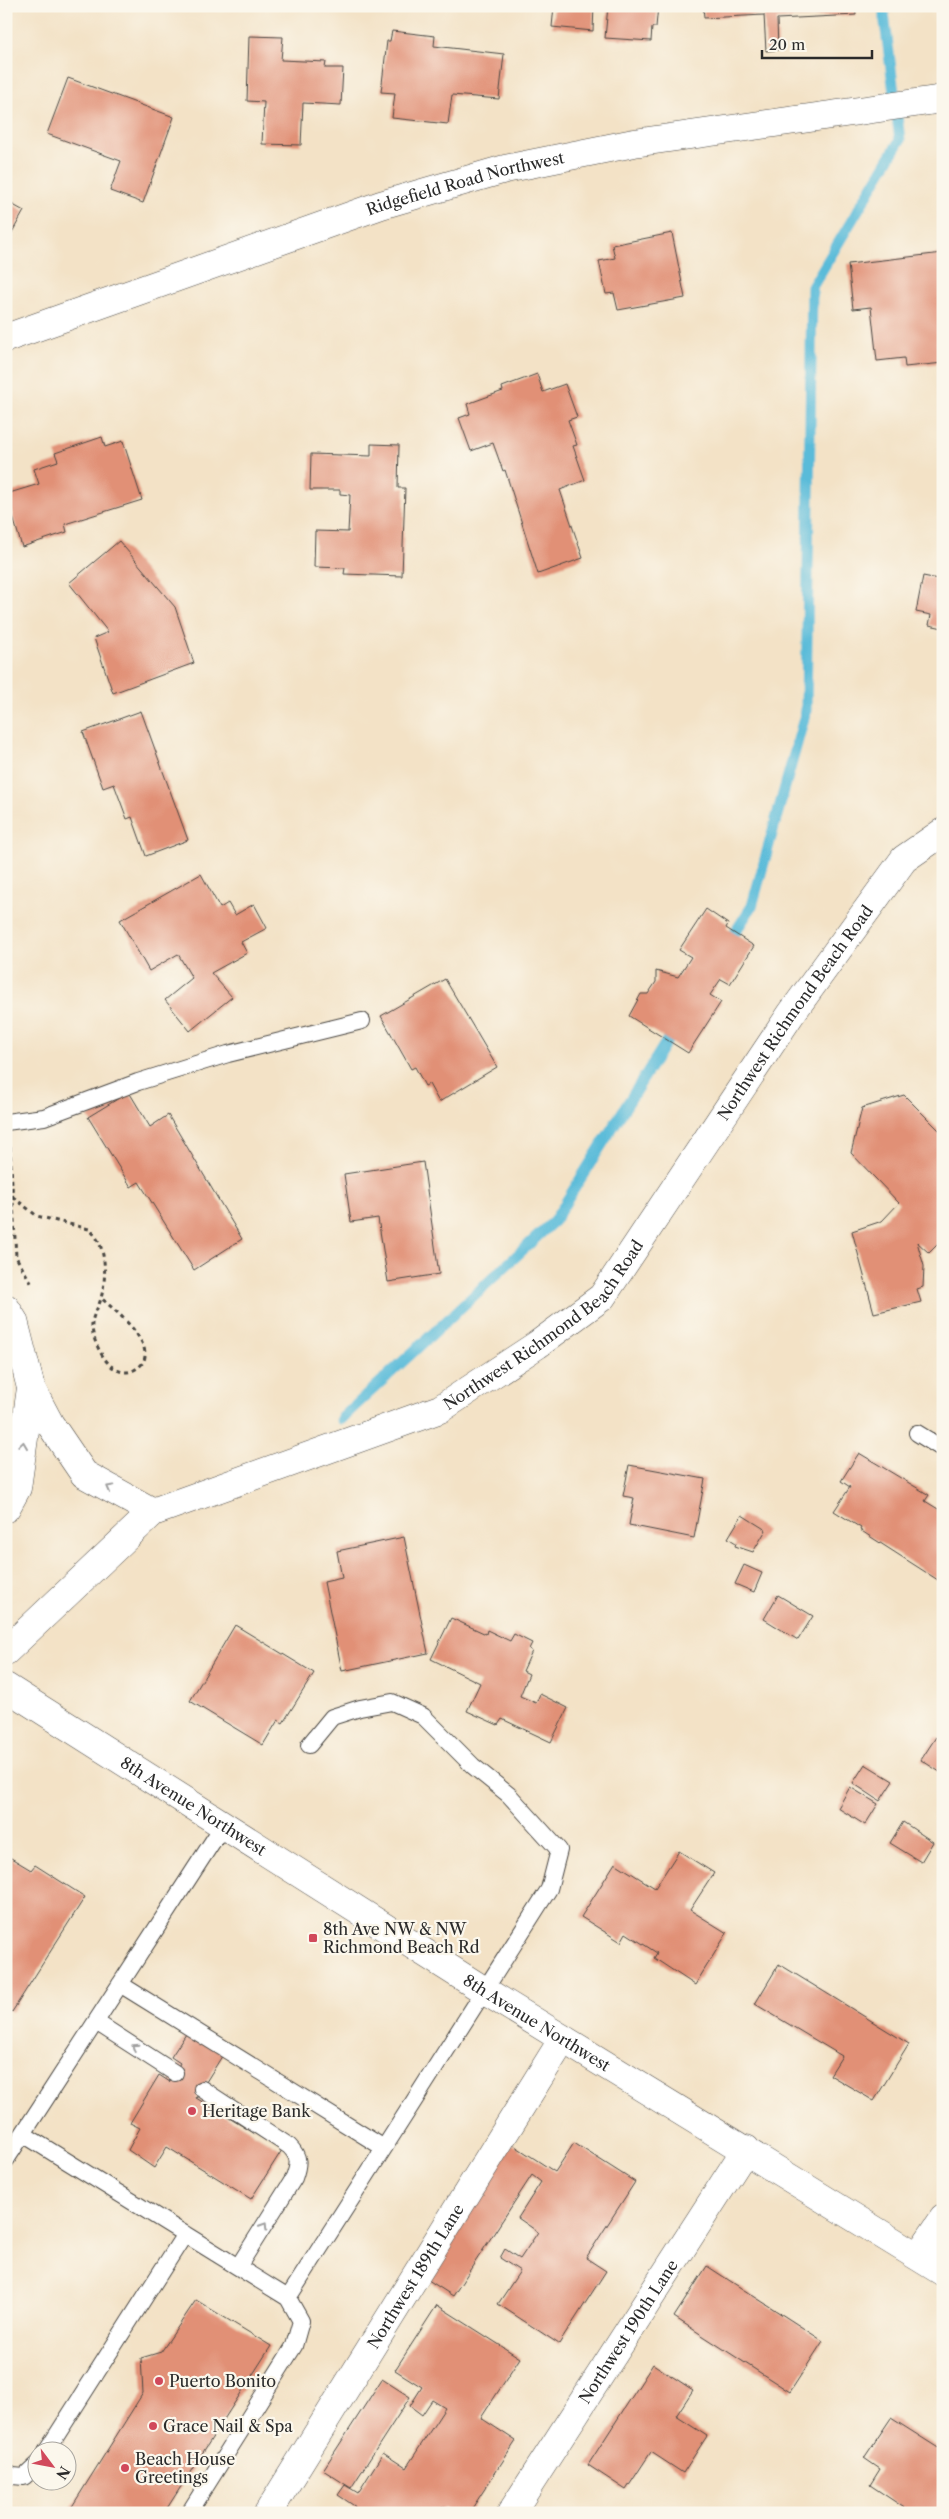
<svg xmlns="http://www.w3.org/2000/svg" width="949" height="2519" viewBox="0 0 949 2519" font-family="'Libre Caslon Text',serif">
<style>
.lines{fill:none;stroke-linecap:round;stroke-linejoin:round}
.stream{stroke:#5abbd9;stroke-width:11}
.building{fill:#e19076}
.lane-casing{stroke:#494642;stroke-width:18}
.street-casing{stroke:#494642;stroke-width:29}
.secondary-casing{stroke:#494642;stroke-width:29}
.path{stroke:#494642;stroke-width:3;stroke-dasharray:4 4;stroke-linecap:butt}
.lane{stroke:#fff;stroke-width:16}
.street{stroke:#fff;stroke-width:28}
.secondary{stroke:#fff;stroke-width:28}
.oneway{stroke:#a0a0a0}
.poi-dot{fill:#d1495b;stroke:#fbf7ec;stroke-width:2}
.labels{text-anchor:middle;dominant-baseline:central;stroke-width:4.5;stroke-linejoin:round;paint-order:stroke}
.street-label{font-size:16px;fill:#2b2b2b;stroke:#fbf7ec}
.poi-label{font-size:16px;fill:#2b2b2b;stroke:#fbf7ec;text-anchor:start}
</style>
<rect width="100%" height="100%" fill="#fbf7ec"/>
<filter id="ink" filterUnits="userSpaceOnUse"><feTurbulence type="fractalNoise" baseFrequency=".02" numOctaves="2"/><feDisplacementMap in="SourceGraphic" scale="10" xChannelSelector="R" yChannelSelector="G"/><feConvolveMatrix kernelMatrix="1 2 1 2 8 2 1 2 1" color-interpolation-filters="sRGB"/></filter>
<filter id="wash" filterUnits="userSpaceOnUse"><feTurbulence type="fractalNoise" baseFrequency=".0096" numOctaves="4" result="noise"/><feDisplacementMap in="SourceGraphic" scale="20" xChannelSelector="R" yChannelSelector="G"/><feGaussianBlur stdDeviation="1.12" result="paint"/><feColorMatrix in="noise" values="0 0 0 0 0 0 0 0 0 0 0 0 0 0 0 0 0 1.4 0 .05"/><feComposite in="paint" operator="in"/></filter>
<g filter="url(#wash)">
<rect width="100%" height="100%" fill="#f3e2c6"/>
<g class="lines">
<path class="stream" d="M727 945 752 906 806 711 812 287 900 140 883 6
M341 1419 554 1221 675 1028"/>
</g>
<g id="blocks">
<path class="building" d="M554 6H594L593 31 552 27Z
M608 6H658L656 27H652L651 41 605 38Z
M703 6H855L856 15 777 19 778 50 766 51 764 15 704 18Z
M392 31 435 36 434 46 504 54 499 99 452 95 448 124 392 118 395 93 381 92 387 41H390Z
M249 36 283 37 281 60 326 62 325 68H343L341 105 303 103 301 145 262 144 264 102 247 101Z
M68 78 174 117 143 203 110 191 121 161 47 134Z
M6 201 24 211 6 243Z
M672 233 685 298 618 310 614 293 606 294 599 261 615 258 612 245Z
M943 253V363L905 367 904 358 877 361 871 307 853 309 848 264Z
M537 374 543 392 565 384 577 417 568 420 577 445 573 446 585 480 560 490 583 558 538 574 505 470 503 471 493 443 471 451 459 418 470 414 467 404 503 391 502 387Z
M102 437 105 447 123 441 142 500 65 524 67 532 22 547 6 494 39 484 34 469 58 461 55 453Z
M371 444 399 445 398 488H405L402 576 344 574 345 568 314 567 315 531 348 532 350 495 340 494V490H310L311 454 371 456Z
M119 541 175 607 194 663 113 693 94 638 108 632 69 583Z
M923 576 943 580V628L929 625 931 615 916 612Z
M141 711 188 840 146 856 132 817 127 819 114 784 103 788 83 732Z
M201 874 220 908 228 903 235 915 254 904 267 928 241 942 247 953 211 973 232 997 190 1031 165 1000 192 978 178 954 149 971 120 920Z
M706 909 728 924 726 928 754 946 730 984 721 979 710 995 721 1002 688 1053 629 1016 641 994H648L656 982V971L678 977 691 957 679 950Z
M445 979 497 1067 439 1102 429 1084 425 1086 415 1067 411 1069 381 1016Z
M129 1092 150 1127 168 1115 242 1239 194 1270 139 1182 131 1187 88 1117Z
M904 1095 943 1134V1239L929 1253 917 1242 924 1266 923 1287 917 1289 921 1302 874 1313 852 1231 882 1221 899 1203 851 1153 862 1108Z
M423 1162 439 1274 388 1282 378 1218 351 1222 344 1174Z
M859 1453 929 1495 925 1501 943 1512 941 1582 860 1530 861 1528 834 1511 850 1487 841 1481Z
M629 1465 705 1479 694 1538 629 1525 634 1498 623 1496Z
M742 1515 766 1530 753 1552 735 1546 736 1543 728 1538Z
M404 1537 428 1653 342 1671 324 1582 342 1578 337 1551Z
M744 1565 762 1573 754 1592 735 1584Z
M778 1595 813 1616 798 1640 764 1619Z
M451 1618 486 1634 487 1630 510 1641 514 1634 532 1643 529 1649 532 1651 523 1671 529 1674 520 1696 536 1703 540 1694 568 1708 551 1742 502 1719 498 1725 467 1711 480 1683 431 1659Z
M235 1625 314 1673 283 1723 278 1720 263 1745 190 1701Z
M936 1737 943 1741V1774L921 1760Z
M865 1764 893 1781 880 1801 853 1783Z
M850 1787 878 1804 865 1825 838 1808Z
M903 1822 933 1842 921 1862 890 1843Z
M679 1851 714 1873 690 1910 727 1933 695 1985 654 1958 657 1953 626 1933 621 1942 581 1917 615 1863 655 1888Z
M6 1855 31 1870 35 1865 85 1897 12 2012 6 2008Z
M779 1964 909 2044 874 2101 830 2075 842 2056 755 2004Z
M188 2031 224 2053 196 2098 282 2150 251 2199 167 2147 154 2168 128 2150 140 2128 130 2123 159 2075 170 2082 180 2063 171 2057Z
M574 2143 635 2182 586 2258 606 2271 559 2344 498 2304 520 2271 500 2258 505 2249 520 2259 538 2232 518 2218 541 2182 532 2175 453 2296 425 2278 512 2144 555 2172Z
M707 2266 823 2341 790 2392 674 2317Z
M196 2300 271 2346 164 2513H68L143 2393 141 2358 161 2352Z
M437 2305 520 2358 481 2418 516 2441 469 2513H452L444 2507 440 2513H352L356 2507 338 2495 345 2485 358 2493 383 2453 406 2468 445 2408 432 2400 422 2415 410 2406 422 2387 395 2370Z
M653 2364 693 2390 676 2416 707 2436 683 2473 651 2452 626 2490 588 2465Z
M382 2379 410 2397 351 2488 323 2470Z
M891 2418 943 2451V2513H912L870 2485 880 2469 864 2458Z"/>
</g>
</g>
<g filter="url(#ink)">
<use href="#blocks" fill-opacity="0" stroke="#494642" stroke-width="1"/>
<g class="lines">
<g class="lane-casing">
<path id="lane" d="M6 1122 44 1117 138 1082 228 1054 362 1021
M917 1433 943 1449
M309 1745 332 1717 360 1708 392 1702 423 1716 473 1766 509 1795 559 1850 549 1889 384 2148
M96 2022 175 2073
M202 2089 289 2146C300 2157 299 2164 294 2178L238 2267
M23 2134 288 2298 384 2148 120 1984
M6 2160 224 1824
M46 2452 185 2234
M6 2472 13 2476 24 2477 38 2464
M189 2513 294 2346 301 2321 288 2298"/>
</g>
<g class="street-casing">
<g id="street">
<path d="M918 2256 943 2219"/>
<path id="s1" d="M268 2513 563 2039"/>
<path id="s2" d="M511 2513 746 2149"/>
</g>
</g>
<g class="secondary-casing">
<g id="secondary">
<path id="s3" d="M6 338 381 205 505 169 634 143 943 99"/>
<path d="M6 1308 14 1321 31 1388 17 1488 6 1508"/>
<path d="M31 1388 50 1424 84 1474 153 1512"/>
<path id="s4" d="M6 1651 153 1512 440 1409 537 1345 602 1297 791 1014 904 859 943 832"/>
<path id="s5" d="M6 1687 485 1991 943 2272"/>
</g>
</g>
<path class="path" d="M10 1147 16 1257 33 1286
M13 1197 37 1216 89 1229C107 1244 107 1277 101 1298 99 1308 91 1316 92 1327 93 1344 111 1381 134 1370 168 1353 114 1309 101 1298"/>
<use href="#lane" class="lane"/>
<use href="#street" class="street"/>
<use href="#secondary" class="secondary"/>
</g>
<defs><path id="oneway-chevron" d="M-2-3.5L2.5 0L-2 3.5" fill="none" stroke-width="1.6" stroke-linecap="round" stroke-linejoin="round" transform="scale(1.25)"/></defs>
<g class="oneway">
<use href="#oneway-chevron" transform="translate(23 1445) rotate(-82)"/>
<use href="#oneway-chevron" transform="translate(110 1488) rotate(-151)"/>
<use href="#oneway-chevron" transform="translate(135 2047) rotate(-147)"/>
<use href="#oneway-chevron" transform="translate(264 2226) rotate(-58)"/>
</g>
</g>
<g class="poi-dot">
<rect x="308" y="1933" width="10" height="10" rx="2.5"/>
<circle cx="192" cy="2111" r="5"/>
<circle cx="159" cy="2381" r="5"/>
<circle cx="153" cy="2426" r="5"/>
<circle cx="125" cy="2468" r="5"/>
</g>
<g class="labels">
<g class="street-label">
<text stroke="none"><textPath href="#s3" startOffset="485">Ridgefield Road Northwest</textPath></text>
<text stroke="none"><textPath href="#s4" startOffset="1048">Northwest Richmond Beach Road</textPath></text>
<text stroke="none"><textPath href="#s4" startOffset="642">Northwest Richmond Beach Road</textPath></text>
<text stroke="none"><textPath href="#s5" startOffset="222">8th Avenue Northwest</textPath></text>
<text stroke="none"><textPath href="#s5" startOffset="628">8th Avenue Northwest</textPath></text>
<text stroke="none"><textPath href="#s1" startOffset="279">Northwest 189th Lane</textPath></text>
<text stroke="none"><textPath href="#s2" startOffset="216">Northwest 190th Lane</textPath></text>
</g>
<g class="poi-label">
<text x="323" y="1929">8th Ave NW &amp; NW<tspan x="323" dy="18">Richmond Beach Rd</tspan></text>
<text x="202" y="2111">Heritage Bank</text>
<text x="169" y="2381">Puerto Bonito</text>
<text x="163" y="2426">Grace Nail &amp; Spa</text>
<text x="135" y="2459">Beach House<tspan x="135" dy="18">Greetings</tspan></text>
</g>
</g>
<rect width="949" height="2519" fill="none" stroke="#fbf7ec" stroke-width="25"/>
<g transform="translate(52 2466) rotate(122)"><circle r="24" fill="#fbf7ec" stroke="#a8a59f"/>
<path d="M0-4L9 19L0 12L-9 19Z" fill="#d1495b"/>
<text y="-8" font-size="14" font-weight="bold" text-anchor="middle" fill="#2b2b2b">N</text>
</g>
<path d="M762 50v8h110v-8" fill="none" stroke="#2b2b2b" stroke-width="2.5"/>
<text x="769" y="50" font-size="15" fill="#2b2b2b" stroke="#fbf7ec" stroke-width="4" paint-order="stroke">20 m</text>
</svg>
